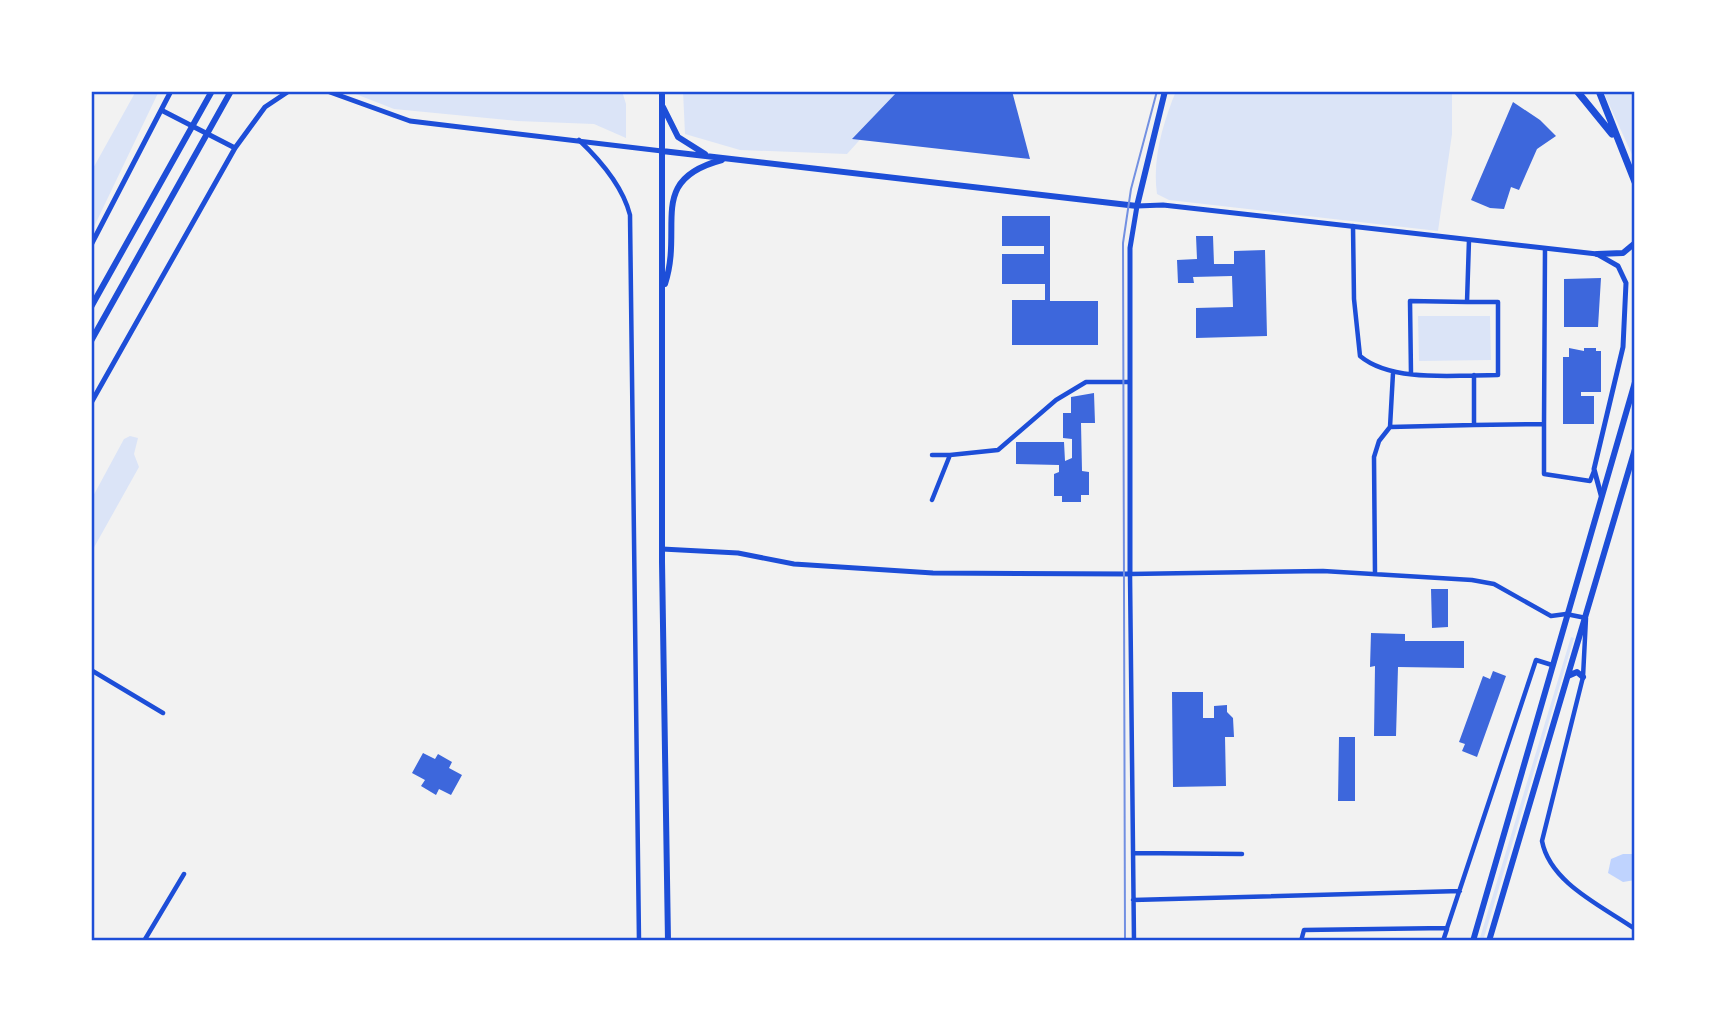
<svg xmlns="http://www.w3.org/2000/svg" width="1726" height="1032" viewBox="0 0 1726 1032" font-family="Roboto,sans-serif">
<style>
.green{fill:#dbe4f7}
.water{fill:#bfd3fe}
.building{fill:#3d67dc}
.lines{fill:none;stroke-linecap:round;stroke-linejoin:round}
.minor{stroke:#1d4ed8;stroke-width:4.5}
.tertiary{stroke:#1d4ed8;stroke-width:5}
.secondary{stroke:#1d4ed8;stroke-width:6}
.primary{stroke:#1d4ed8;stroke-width:7}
.tram{stroke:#7290e2;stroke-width:2}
.neatline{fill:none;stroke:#1d4ed8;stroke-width:2.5}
</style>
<rect width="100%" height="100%" fill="#f2f2f2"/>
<path class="green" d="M136 91H159L91 233V172Z
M348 91H622L626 104V138L594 124 517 121 394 109Z
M683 91H904L847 154 740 150 685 134Z
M1176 91H1452V134L1438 231 1169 200 1157 194C1152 159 1163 123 1176 91Z
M1603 91H1635V161Z
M1490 316 1491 360 1419 361 1418 316Z
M130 436 138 438 134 454 139 467 92 551 91 500 124 439Z
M1571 637 1574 638 1483 941H1479Z"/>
<path class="water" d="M1623 854H1635V880L1623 882 1608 873 1611 859Z"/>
<path class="building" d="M898 91H1012L1030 159 852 139Z
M1513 102 1540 120 1556 136 1537 149 1519 190 1511 187 1504 209 1490 208 1471 200Z
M1002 216H1050V301H1098V345H1012V300H1045V284H1002V254H1044V246H1002Z
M1196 236H1213L1214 264H1234V251L1265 250 1267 336 1196 338V308L1233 307 1232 276 1193 277 1194 283H1178L1177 260 1197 259Z
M1601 278 1598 327H1564V279Z
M1569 348 1584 351V348H1596V351H1601V392H1581V396H1594V424H1563V357H1569Z
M1094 393 1095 423H1081L1082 471 1089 472V495H1081V502H1062V496H1054V474L1059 472V465L1016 464V442H1064L1065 461 1072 458V439L1063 438V413H1071V397Z
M1431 589H1448V627L1432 628Z
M1371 633 1405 634V641H1464V668L1398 667 1396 736H1374L1375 666 1370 667Z
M1493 671 1506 676 1477 757 1462 751 1465 744 1459 742 1483 676 1490 679Z
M1172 692H1203V718H1214V706L1227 705V712L1233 718 1234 737H1225L1226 786 1173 787Z
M1339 737H1355V801H1338Z
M423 753 435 759 438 754 452 762 449 768 462 775 451 795 439 789 436 795 421 786 425 780 412 773Z"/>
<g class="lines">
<path class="minor" d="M579 140C600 160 623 187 630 215L639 941
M1353 226 1354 299 1360 356C1392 383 1457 375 1498 375V302H1467L1469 240
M1393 373 1390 427 1474 425
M1411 374 1410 301 1467 302
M1474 375V425L1544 424 1545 249
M1544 424V474L1590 481 1594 471
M932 455H950
M932 500 950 455 998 450 1056 400 1086 382H1129
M1375 574 1374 457 1379 441 1390 427
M91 670 163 713
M1133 853 1242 854
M1133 900 1460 891
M144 941 184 874
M1134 941 1130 574 1323 571 1472 580 1494 584 1551 616 1566 614 1586 618 1583 677 1542 841C1550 883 1602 906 1635 929
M1301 941 1304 930 1447 928 1536 660 1552 665
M1443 941 1447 929"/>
<path class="tertiary" d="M327 91 410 121 662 151
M163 111 235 148
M91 245 171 91
M91 403 235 148 265 107 289 91
M662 549 738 553 794 564 933 573 1130 574V248L1137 206 1163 205 1597 254 1618 266 1626 283 1623 347 1594 469 1601 495"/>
<path class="secondary" d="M662 91V562L668 941
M663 107 678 137 705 154
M662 151 1137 206 1165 91
M1597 254 1623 253 1635 243
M665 284C684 226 646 180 722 160
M91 307 212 91
M91 341 231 91
M1568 676 1577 672 1583 677
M1473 941 1635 382
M1489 941 1635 449"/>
<path class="primary" d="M1577 91 1612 134
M1599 91 1635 182"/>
<path class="tram" d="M1125 941 1123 243 1131 189 1157 91"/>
</g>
<rect width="1726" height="1032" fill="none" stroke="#ffffff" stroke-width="186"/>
<rect x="93" y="93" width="1540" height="846" class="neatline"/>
</svg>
